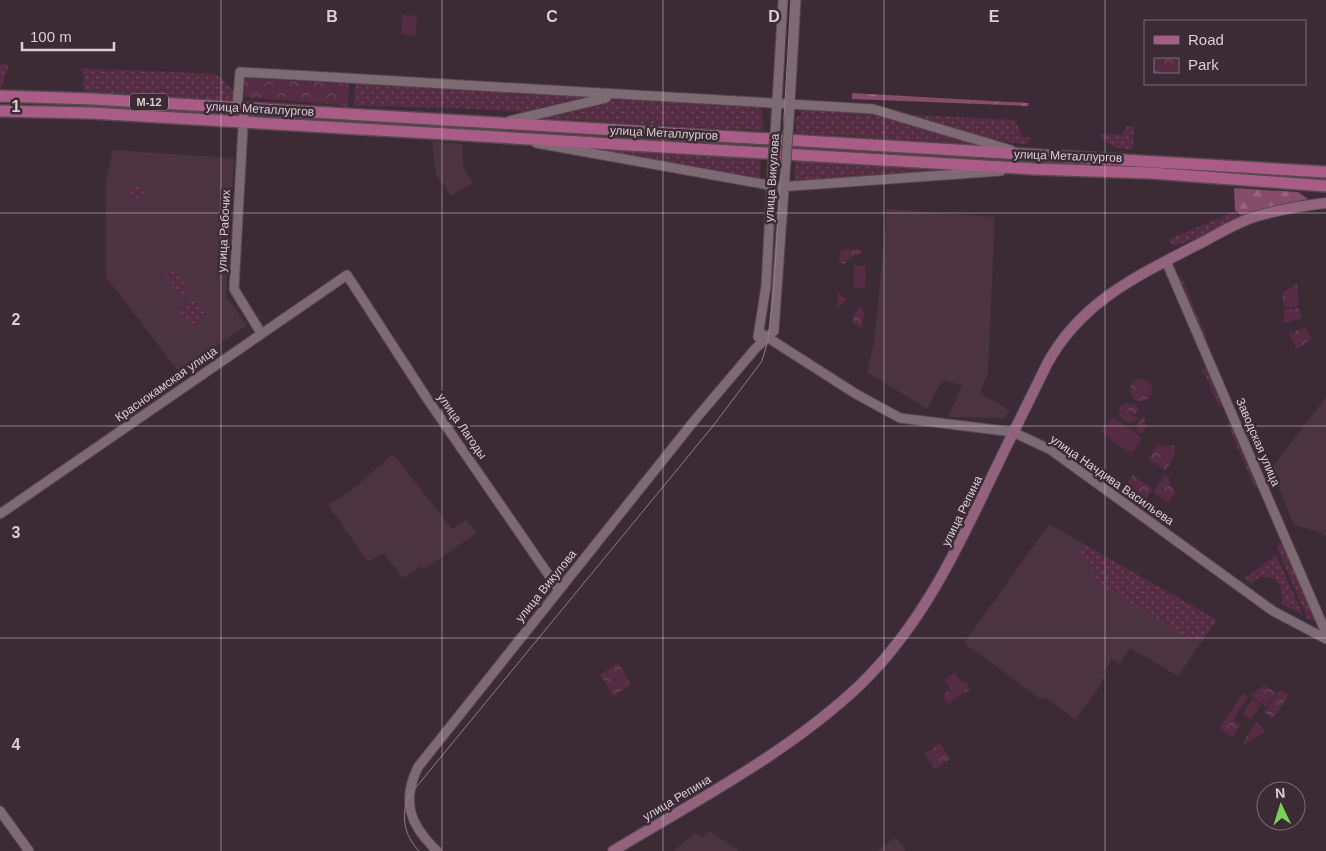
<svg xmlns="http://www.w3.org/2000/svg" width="1326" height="851" viewBox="0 0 1326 851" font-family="Arial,sans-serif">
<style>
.built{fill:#4b343f}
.grass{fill:url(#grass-dots)}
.forest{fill:url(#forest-firs)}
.park{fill:url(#park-crowns)}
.pitch{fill:#552c41}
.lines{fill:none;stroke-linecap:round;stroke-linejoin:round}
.tertiary-casing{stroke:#56484f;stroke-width:11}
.secondary-casing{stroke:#56484f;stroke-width:12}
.primary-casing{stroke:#56484f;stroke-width:14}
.tertiary{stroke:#7d6a73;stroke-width:9}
.secondary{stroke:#93637d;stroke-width:10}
.primary{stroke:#a95c86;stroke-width:11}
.tram{stroke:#8c7e85;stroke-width:1}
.tertiary-bridge-casing{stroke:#56484f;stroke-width:11;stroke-linecap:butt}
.tertiary-bridge{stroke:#7d6a73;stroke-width:9}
.grid{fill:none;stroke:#d9ced3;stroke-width:1;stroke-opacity:0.55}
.labels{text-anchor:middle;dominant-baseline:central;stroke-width:5;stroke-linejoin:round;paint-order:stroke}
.shield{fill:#3c2b34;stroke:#aa9da3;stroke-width:1}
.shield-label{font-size:11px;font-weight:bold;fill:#d9ced3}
.street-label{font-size:12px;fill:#d9ced3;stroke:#3c2b34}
.grid-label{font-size:16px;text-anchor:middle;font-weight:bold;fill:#d9ced3;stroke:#3c2b34;stroke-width:5;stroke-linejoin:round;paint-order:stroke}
</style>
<defs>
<pattern id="grass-dots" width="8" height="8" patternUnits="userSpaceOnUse" patternTransform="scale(1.25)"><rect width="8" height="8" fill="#552c41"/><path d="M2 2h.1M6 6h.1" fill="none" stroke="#6d495c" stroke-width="1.8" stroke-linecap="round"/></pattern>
<pattern id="forest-firs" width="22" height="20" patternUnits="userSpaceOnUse" patternTransform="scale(1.25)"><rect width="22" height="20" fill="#864d6a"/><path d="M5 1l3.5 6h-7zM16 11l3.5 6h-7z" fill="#96657e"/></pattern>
<pattern id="park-crowns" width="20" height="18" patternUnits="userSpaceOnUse" patternTransform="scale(1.25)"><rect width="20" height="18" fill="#552c41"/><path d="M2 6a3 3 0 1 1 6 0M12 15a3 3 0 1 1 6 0" fill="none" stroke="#6d495c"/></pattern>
</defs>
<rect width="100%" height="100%" fill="#3c2b34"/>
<path class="built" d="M432 141 463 144V166L473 183 451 196 436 175Z
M113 150 234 158 226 296 247 325 179 372 106 277V178Z
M887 209 995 217 988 372 980 393 1009 410 1005 418 948 417 962 385 942 380 927 409 867 372 874 343Z
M1326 397V537L1322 533 1294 525 1271 469Z
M393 454 452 529 466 520 477 533 424 569 421 566 403 578 383 553 368 562 328 505 352 490Z
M1049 524 1217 620 1178 676 1130 648 1120 664 1112 659 1103 674 1105 675 1100 686 1075 720 1045 697 1042 700 964 643Z
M710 831 739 851H673L696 833 702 838Z
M896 837 906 851H877Z"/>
<path class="grass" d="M4 63 9 64 0 91V65Z
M80 68 217 74 235 92V101L83 91 84 74Z
M367 83 590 96 524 112 455 108 353 106 355 84Z
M614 99 758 107 762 108 763 131 542 118Z
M801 109 863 112 980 144 796 133V118L801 114Z
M900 114 1015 120 1023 137 1032 138 1026 144 998 141Z
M1127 126 1134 127 1133 149C1118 149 1108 147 1099 134H1123Z
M562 146 761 158 760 179H757Z
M795 161 978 170 794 183Z
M143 186 144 199 131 200 129 187Z
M1235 211 1239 216 1202 236 1174 246 1168 240Z
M172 269 188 289 181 295 165 274Z
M1180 274 1207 338 1203 337 1178 279Z
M194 299 207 315 191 327 179 310Z
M1206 368 1223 406 1219 407 1206 376 1201 370Z
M1229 422 1258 486 1255 488 1227 423Z
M1282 543 1317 622 1307 618 1278 550 1277 544Z
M1083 545 1086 546 1217 620 1200 641 1191 639 1095 582 1093 566 1077 556Z
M1276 555 1303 615 1282 604C1284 588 1278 575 1260 577L1252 583 1244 579Z"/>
<path class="forest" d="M852 93 1029 103 1028 106 852 99Z
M1234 188 1298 192 1308 199 1240 215 1235 210Z"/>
<path class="park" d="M245 78 349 84 348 106 244 97Z
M843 249 862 250 857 257 855 254 844 264 839 262 840 252Z
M1297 284 1299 306 1284 308 1282 293Z
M838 293 847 299 837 310V309Z
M860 307 864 312 862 328 853 324V316Z
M1299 308 1302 318 1285 323 1283 310Z
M1305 327 1312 339 1297 349 1289 334Z
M1130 390a11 11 0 1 1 22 0a11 11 0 1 1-22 0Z
M1127 403 1136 405 1140 414 1137 412 1135 415 1121 406Z
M1120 406 1139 419 1132 423 1125 422 1119 414Z
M1144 416 1146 427 1141 434 1136 430 1138 422Z
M1159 443 1162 446 1175 445V453L1166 471 1148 459Z
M1165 474 1169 477 1170 484 1175 493 1168 503 1153 492Z
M1133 475 1153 489 1145 500 1127 488 1126 484Z
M618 663 631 685 613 696 600 675Z
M965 681 970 689 948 704 942 695Z
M1265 685 1276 693 1266 707 1250 695Z
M1280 690 1287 694V698L1275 716 1271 717 1264 712Z
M1243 693 1248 697 1233 719 1241 725 1232 737 1219 728Z
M1256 723 1266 731 1244 745 1243 742Z
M940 743 950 759 935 770 924 754Z"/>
<path class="pitch" d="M403 14 417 16 415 36 401 34Z
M854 265 866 266 865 288H853Z
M1113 417 1140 436 1141 441 1133 452H1128L1102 433V429Z
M955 672 962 683 952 691 944 680Z
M1252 699 1261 705 1251 720 1242 714Z"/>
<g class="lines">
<g class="tertiary-casing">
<path id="tertiary" d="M237 108 240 72 312 76 873 109 1011 150
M244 108 234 289 261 333
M776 119 783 0
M789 119 796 0
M509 121 606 98
M536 143 779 187 1001 171
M1166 261 1326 633
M759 332 856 394 900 418 1013 432 1051 450 1273 611 1326 639
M758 337 766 286 772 174
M0 514 347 275 428 400 559 590
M0 811 29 851
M437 851C410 825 401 802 418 767L694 421 755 349 774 331 785 175"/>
</g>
<g class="secondary-casing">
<path id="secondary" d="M613 851C697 800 788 753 860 685 934 613 969 521 1014 431 1025 409 1036 387 1047 364 1080 303 1135 277 1193 247 1212 238 1231 225 1251 218 1276 210 1300 206 1326 203"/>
</g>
<g class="primary-casing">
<path id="primary" d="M0 96 93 99 1326 172
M0 111 91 113 1035 169 1151 173 1326 186"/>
</g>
<use href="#tertiary" class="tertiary"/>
<use href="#secondary" class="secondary"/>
<use href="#primary" class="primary"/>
<path class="tram" d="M419 851C404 835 401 818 408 797L713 426 762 361 768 340 774 287 791 0"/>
<g class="tertiary-bridge-casing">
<path id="tertiary-bridge" d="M772 174 776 119
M785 175 789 119"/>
</g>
<use href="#tertiary-bridge" class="tertiary-bridge"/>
</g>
<path class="grid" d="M221 0V851M442 0V851M663 0V851M884 0V851M1105 0V851M0 213H1326M0 426H1326M0 638H1326"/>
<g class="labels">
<rect class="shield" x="130" y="93.5" width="38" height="17" rx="4"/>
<g class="shield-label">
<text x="149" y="102">М-12</text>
</g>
<g class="street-label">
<text transform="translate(260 109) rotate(3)">улица Металлургов</text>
<text transform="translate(664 133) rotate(3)">улица Металлургов</text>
<text transform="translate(1068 156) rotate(2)">улица Металлургов</text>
<text transform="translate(772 178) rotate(-86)">улица Викулова</text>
<text transform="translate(224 231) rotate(-87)">улица Рабочих</text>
<text transform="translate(166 384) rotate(-35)">Краснокамская улица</text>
<text transform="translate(462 426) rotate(55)">улица Лагоды</text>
<text transform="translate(1258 442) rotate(67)">Заводская улица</text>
<text transform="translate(1112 480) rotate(35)">улица Начдива Васильева</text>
<text transform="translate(962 511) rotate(-64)">улица Репина</text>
<text transform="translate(546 586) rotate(-51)">улица Викулова</text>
<text transform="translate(677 798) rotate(-31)">улица Репина</text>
</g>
</g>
<g class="grid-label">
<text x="332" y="22">B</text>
<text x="552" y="22">C</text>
<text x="774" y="22">D</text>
<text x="994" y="22">E</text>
<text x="16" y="112">1</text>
<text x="16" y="325">2</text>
<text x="16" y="538">3</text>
<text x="16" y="750">4</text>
</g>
<rect x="1144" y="20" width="162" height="65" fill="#3c2b34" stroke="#7b6c74"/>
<rect x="1154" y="36" width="25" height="8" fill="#a95c86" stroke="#7b6c74"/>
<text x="1188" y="45" font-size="15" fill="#d9ced3">Road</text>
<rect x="1154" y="58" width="25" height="15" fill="url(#park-crowns)" stroke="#7b6c74"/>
<text x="1188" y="70" font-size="15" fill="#d9ced3">Park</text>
<g transform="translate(1281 806) rotate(356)"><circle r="24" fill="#3c2b34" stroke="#7b6c74"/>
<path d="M0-4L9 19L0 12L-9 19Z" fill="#78d258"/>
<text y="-8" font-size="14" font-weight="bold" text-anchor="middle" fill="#d9ced3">N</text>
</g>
<path d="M22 42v8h92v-8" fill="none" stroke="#d9ced3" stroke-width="2.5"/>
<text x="30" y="42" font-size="15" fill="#d9ced3" stroke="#3c2b34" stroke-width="4" paint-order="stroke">100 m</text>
</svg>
